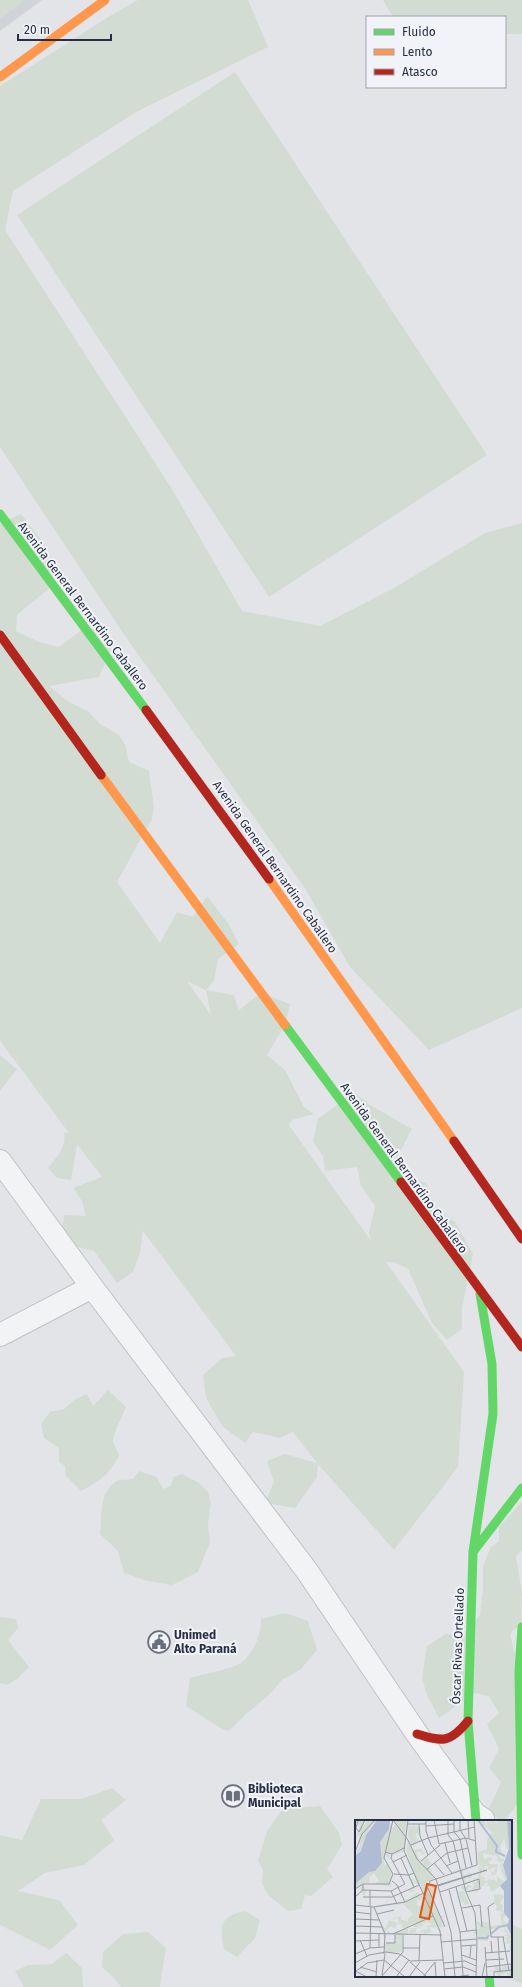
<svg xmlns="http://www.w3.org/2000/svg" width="522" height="1987" viewBox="0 0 522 1987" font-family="'Fira Sans',sans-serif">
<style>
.built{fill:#d1d3db}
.green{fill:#d2dcd3;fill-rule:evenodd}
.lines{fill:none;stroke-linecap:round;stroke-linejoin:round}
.street-casing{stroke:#c1c2c6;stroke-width:24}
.street{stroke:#f2f3f5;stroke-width:22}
.fast{stroke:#63d668;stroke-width:9}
.slow{stroke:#ff974d;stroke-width:9}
.jam{stroke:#b3261e;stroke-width:9}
.labels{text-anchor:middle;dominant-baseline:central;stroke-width:4;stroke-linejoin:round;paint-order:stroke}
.street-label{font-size:12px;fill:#282e43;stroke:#f1f3f8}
.poi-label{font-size:12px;font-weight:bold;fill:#282e43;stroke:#f1f3f8;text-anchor:start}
.inset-river{fill:none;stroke:#b0bcd4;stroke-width:2}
.inset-road{fill:none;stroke:#989ba6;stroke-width:1}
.view{fill:#de570f;fill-opacity:0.15;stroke:#de570f;stroke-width:2}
.inset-edge{fill:none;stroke:#282e43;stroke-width:2}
</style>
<rect width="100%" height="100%" fill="#e3e4e8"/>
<path class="built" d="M0 0H42L0 31Z"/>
<path class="green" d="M0 0H22L21 3 0 19Z
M138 0H248L268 47 136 112 13 191 5 230 172 489 242 611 320 626 394 588 485 533 522 523V1008L429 1050 350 967 306 890 125 636 0 447V86L113 14Z
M383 0H522V34H505V17H393Z
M235 72 487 455 269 597 17 215Z
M21 514 44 544 53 585 17 615 16 631 39 642 59 647 84 628 104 632 110 651 99 677 49 686 69 702 88 711 100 724 119 735 125 745 129 762 149 771 154 807 152 819 117 882 160 943 177 912 193 917 207 896 228 923 239 944 218 959 214 981 206 990 234 995 239 1010 261 993 290 1004 285 1025 267 1055 285 1070 304 1107 314 1114 292 1120 289 1125 371 1241 369 1232 375 1206 361 1186 357 1167 325 1171 323 1156 313 1142 318 1119 354 1092 370 1105 412 1129 395 1161 403 1175 426 1183 435 1208 455 1222 473 1254 462 1309V1329L447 1340 432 1323 408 1269 394 1262H386L464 1372 458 1467 394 1550 318 1464 317 1477 295 1508 265 1503 274 1482 267 1461 285 1454 317 1463 293 1432 280 1438 253 1432 245 1443 223 1427 206 1398 203 1375 222 1358 236 1356 143 1231 140 1253 133 1272 117 1283 94 1251 74 1246 62 1230 64 1215 86 1216 82 1201 73 1188 102 1177 77 1144 71 1180 57 1178 48 1168C56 1158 67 1147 64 1133H69L0 1041V524ZM187 981 206 990 211 1015Z
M0 1055 17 1069 0 1091Z
M108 1390 126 1407 115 1432 113 1442 119 1455C110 1474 100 1481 81 1491L66 1476 65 1466 59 1462V1448L44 1438 41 1424 50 1412 64 1409 74 1400 87 1394 93 1406Z
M139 1471 157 1477 163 1489 171 1486 173 1477 182 1474 199 1483 208 1492 211 1502 208 1525 210 1542 198 1572 172 1585 147 1581 124 1573 118 1551 100 1534C102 1516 99 1491 117 1481 121 1479 128 1480 133 1479Z
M522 1502V1550L516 1556 522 1593 521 1623 510 1634 519 1671 520 1801 504 1821H502L487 1813 501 1782 489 1768 499 1749 487 1724 499 1713 489 1696 475 1693 439 1718 427 1695 422 1678 427 1646 446 1634 463 1635 480 1615 483 1590V1566L491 1547 499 1541V1527Z
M285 1613 308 1621 317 1650 301 1669 282 1680 270 1694 246 1714 229 1731 222 1729 186 1706 190 1678C200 1675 234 1668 241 1663 254 1653 261 1635 261 1619Z
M0 1617 16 1619 18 1628 8 1640 29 1667 17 1679 7 1685 0 1683Z
M112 1788 126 1800 101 1820 114 1840 84 1865 45 1873 18 1891 59 1900 78 1925 50 1950 0 1925V1835L22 1840 41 1799H81Z
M320 1806 339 1833 342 1845 327 1869 333 1877 311 1896 305 1895 301 1909 288 1911 268 1895 262 1883 263 1870 258 1861 267 1831 283 1809Z
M245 1911 260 1920 255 1938 237 1957 224 1949C219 1926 220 1916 245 1911Z
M511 1924 522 1929V1983L500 1976H511Z
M148 1932 166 1948 160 1987H121L114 1978 102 1967 103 1952 123 1934Z
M66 1953 82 1968 83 1987H24L15 1971 28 1965 52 1964Z"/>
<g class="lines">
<g class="street-casing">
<path id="street" d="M0 1161 92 1287 307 1571 417 1734 475 1814 483 1819
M0 1335 92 1287"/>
</g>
<use href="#street" class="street"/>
<path class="fast" d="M0 514 146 710
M285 1025 401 1182
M473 1552 493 1414 492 1364 480 1294
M522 1627 519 1671 522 1855
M476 1821 468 1721 473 1552 522 1488
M489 1976 490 1987"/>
<path class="slow" d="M0 77 105 0
M101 775 285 1025
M269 879 454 1141"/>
<path class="jam" d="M0 635 101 775
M146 710 269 879
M454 1141 522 1239
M401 1182 522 1347
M417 1734C443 1742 450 1743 468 1721"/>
</g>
<defs>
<g id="civic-ring" transform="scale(1.15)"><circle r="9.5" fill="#f1f3f8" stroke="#696e7d" stroke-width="1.5"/><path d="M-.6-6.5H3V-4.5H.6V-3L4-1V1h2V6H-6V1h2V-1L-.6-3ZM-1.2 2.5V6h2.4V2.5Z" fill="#696e7d"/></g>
<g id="library-ring" transform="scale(1.15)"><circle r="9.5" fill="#f1f3f8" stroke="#696e7d" stroke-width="1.5"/><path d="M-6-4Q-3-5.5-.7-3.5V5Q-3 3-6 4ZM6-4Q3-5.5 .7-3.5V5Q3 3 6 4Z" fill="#696e7d"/></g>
</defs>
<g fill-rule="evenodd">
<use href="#civic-ring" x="159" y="1642"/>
<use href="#library-ring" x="233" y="1796"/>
</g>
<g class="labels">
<g class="street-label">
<text transform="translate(83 606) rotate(53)">Avenida General Bernardino Caballero</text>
<text transform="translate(275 867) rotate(55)">Avenida General Bernardino Caballero</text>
<text transform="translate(404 1168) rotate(54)">Avenida General Bernardino Caballero</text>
<text transform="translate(458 1646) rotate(-88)">Óscar Rivas Ortellado</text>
</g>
<g class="poi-label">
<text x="174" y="1635">Unimed<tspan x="174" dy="14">Alto Paraná</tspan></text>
<text x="248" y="1789">Biblioteca<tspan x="248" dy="14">Municipal</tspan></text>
</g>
</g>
<g transform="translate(355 1820)">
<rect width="157" height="157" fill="#e3e4e8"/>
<path d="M0 0 9 1 8 7 12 0H22L16 5 9 19 8 28 0 36 5 25 3 21 5 19 10 11 4 20V14L0 19 5 5 0 7 4 1 2 3ZM39 0H52L50 15ZM129 0 132 7V1L138 4 134 0 143 3 142 0H152L154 28 151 31 152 29 149 18 145 27 148 35 141 31 146 39 149 38V42L146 41 151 54V61L146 50 148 46 145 48 146 43 139 38 143 39 142 36 128 33 129 39 136 37 137 40 133 42 135 44H143L141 55 138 54 137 57 136 50 138 53 141 47 133 50 132 45 129 47 132 52H124L123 46 129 49 123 44V32L132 29V20L137 12 128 5 131 12 122 1ZM37 1 36 11 40 4 51 16 48 32 34 35V40L31 34 29 39V45L32 44 37 53 36 67 19 63 24 61 19 53 15 57 14 63H7L11 72 10 76 5 71 7 66 0 69V63L13 51 27 44 24 29 25 21 29 15H31ZM54 4 57 8 58 4 66 9 64 15 61 13V15L63 21 66 20 58 26 53 16ZM53 22 58 30 56 31 66 28 68 33 70 32 68 35 65 31 61 33 69 46 67 41 72 37 77 44 71 47 77 49 76 52 80 58 75 60 72 65 74 61 71 62V71H67L66 64H61L58 59 60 68 57 70H60L58 72 53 71 58 67 53 57 61 61 51 30ZM102 50H108V56L115 52 117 59 110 57 111 63 116 60 120 62V65L121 61 118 58 123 59 124 53H128L126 56 130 58V62L135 58V61L138 59 142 62V56L149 62 139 71H135V66H131L134 63H130L127 64 131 65 127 66 129 67 125 65 122 72 116 70 119 66 118 62 111 64 117 66 109 72 114 83 110 86 109 82H106L103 72 109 71 106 68 107 65 111 67 113 65H110L104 52 98 53 97 52ZM63 72 69 78 64 81 62 78V85L65 86 71 80 74 88 71 76 73 72 75 73 85 96H90L85 98 90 102 87 103 89 106 86 108 83 106 85 111 84 112 81 106 79 108 74 106 76 112 71 114 67 112 66 115V110L73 109 72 106 79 104 73 103 77 101 66 103 69 105 61 109V113H54L56 108H62L57 106 60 103 48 109 47 105 42 104 40 109 36 106 31 110 30 120 25 101 30 109 34 100 48 105 43 102V98L37 100 39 98 47 96 45 99 53 102V98L58 94 48 84 25 87 23 85 32 84 33 79V84L49 82ZM144 74 149 76 145 84 148 85 147 90 149 91V94L151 95 148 98 149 102 153 103 141 109H135L133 121 123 120 124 113 119 115 118 111 125 108 121 102H125L127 105V101H130L128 102H133L135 106 147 105 145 92 146 94 148 92 140 90 142 86 138 82 140 78 138 75ZM149 107 157 117 154 119 157 120 156 133 154 126 156 123 150 124 152 119 149 118V117L151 118 153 116H148L152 114 148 110 146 112V110H150ZM53 108V114L47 115V131L40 133 30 131 28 124 45 120 40 119 39 113H33L32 112V110L36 113ZM140 145 146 149 149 145 152 147 157 145V156L150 157 153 155 150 153 143 157 142 152H132L140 150Z" fill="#d2dcd3"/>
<path d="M22 0 35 1 34 9 25 22 27 43 20 51 14 52 0 64V36L6 31 11 15ZM152 0H157V117L152 107 154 99 149 93V71L145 66 152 59 148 45 154 28Z" fill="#b0bcd4"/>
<path class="inset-river" d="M123 0 142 26 141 32 150 36M136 114 144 107 153 105M123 118H132L134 115"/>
<path class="inset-road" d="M3 0 1 8 4 12 10 0M38 0 53 20 62 39 81 59 96 112 100 157M38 0 29 38 38 54M53 0 49 31 85 111 90 157M71 0V11L76 25 97 53M79 0 84 24M93 0V15L98 21 111 72 120 93 122 119 121 157M99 0V12L105 19 111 48M105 0V10L111 19 117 46M113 0 114 18M119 0 122 45M53 4H71M64 4 65 16 73 35M71 6 99 4M90 23 95 43M84 24 111 18 121 21M56 25 73 18 120 7M0 32 7 14 20 0M30 32 37 34 49 28M46 38 59 67M66 41 85 25M38 42 52 35M79 43 89 55M91 46 103 41M72 49 92 33 113 28M39 54 54 55 59 53M37 61 42 65 50 82M83 65 132 50 83 66M101 67 112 111M73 68 90 107M0 69 8 64H34L38 54M8 70 36 71 50 64 36 38 37 34M94 70 105 112 108 156M36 71 42 84M85 72 124 59 125 69 111 72M0 77 8 70V64M8 77H37L64 65M139 83 133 87 136 117H149M0 85 18 87 50 82 71 72 75 61 122 45M15 86V70M19 87 30 114 29 134M107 88 125 85 127 107M0 92 16 94M22 94 39 90M0 99 25 100M0 106 27 107M105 112 121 110M0 113 87 115M38 114 78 96M143 117 145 151M148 117 154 151M5 120 12 136M0 121 24 120M136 121 137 133M86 122 122 119M31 123H40V115M106 126 121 125M24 127V114M130 127 132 157M15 128 16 87M48 128H64M130 133 155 131M0 134 15 128 29 127M107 135 121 140M115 137 116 125M131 140 149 139M64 141 65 115M55 142 72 157M80 142 81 157M0 143 14 135 31 132 45 134 55 141 88 140M89 143 110 141 121 146M5 147 22 152M131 147 157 144M89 149 108 147 121 152M0 151 12 157M0 152 12 143 29 140 50 157M27 155 30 134M27 156 48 132V115M21 157 22 140M41 157 54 140M54 157 65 142M68 157 80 142M100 157 114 155M127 157 130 143M139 157V152L157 150"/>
<path class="view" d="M72 64 81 66 74 99 65 97Z"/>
<rect width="157" height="157" class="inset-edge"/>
</g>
<rect x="366" y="16" width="140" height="72" fill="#f1f3f8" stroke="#a1a4b0"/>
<rect x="374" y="29" width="20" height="6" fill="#63d668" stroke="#a1a4b0"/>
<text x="402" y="36" font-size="12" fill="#282e43">Fluido</text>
<rect x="374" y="49" width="20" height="6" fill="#ff974d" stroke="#a1a4b0"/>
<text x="402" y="56" font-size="12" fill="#282e43">Lento</text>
<rect x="374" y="69" width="20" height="6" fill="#b3261e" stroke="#a1a4b0"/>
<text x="402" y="76" font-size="12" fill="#282e43">Atasco</text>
<path d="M18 34v6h93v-6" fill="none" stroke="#282e43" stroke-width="2"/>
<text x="24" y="34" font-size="12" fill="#282e43" stroke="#f1f3f8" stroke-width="3" paint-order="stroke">20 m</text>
</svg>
